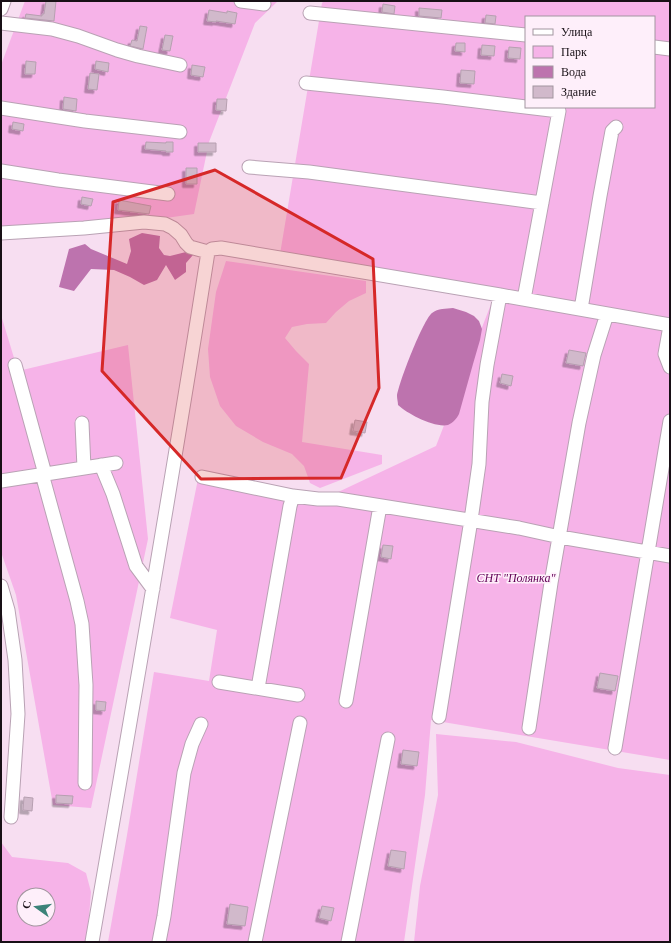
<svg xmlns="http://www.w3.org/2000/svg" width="671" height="943" viewBox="0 0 671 943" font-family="Georgia,serif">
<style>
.green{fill:#f6b3e8;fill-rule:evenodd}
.water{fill:#bd73ae}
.building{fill:#d1b9cb;stroke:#b69fb0;filter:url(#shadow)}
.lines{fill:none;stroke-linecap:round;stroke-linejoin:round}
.minor-casing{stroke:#b9a2b4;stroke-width:15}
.minor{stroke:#fff;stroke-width:13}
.marked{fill:#d62828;fill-opacity:0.2;stroke:#d62828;stroke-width:3;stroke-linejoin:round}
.labels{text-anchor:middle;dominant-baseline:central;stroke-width:3;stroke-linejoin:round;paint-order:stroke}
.park-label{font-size:12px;font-style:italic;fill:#610156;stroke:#feeffa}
</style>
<defs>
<filter id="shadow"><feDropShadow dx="-3.5" dy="3.5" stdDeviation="0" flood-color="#0004"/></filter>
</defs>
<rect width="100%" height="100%" fill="#f7def1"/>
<path class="green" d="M25 1H278L255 23 209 142 194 214 60 233 1 228V65Z
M324 1H670V760L431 720 425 795 404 942H108L127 835 154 672 209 681 217 630 170 618 199 474 317 502 436 446 493 299 280 254 322 3ZM526 17H654V107H526Z
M226 261 366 281V293L349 301 336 312 326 323 307 324 292 327 285 338 296 351 309 364 302 442 382 455V464L320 488 310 483 304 466 292 454 263 442 236 426 220 406 210 377 208 349 216 292Z
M1 315 18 371 128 345 148 539 91 808 53 805 16 595 1 552Z
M436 734 516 742 618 768 670 775V942H414L420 886 438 795Z
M1 833V842L12 857 68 863 86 873 91 892 87 942H1ZM24 895H48V919H24Z"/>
<path class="water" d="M142 233 160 236 159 248 164 255 170 256 190 251 193 255 186 263V272L175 280 166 265 157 280 144 285 130 277 114 270 91 269 74 291 59 287 69 249 85 244 91 249 127 264 131 251 129 239Z
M453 308 466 312 474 316 479 321 482 329 480 340 473 364 459 414C457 418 453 423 448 425 434 428 408 414 398 405 398 402 397 399 397 396 399 382 423 320 432 313 438 308 446 309 453 308Z"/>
<path class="building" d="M46 1H56L54 21 25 18 26 14 42 16V14H44Z
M383 4 395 6 394 14 382 12Z
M419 8 442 10 441 18 419 16Z
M209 10 227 13V11L237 13 235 24 216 21V22L207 21Z
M486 15 496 16 495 24 485 23Z
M140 26 147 27 143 49 130 46 132 40 137 41Z
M165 35 173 36 170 51 162 50Z
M456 43H465V52L455 51Z
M482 45 495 46 494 56 481 55Z
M509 47 521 48 520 59 508 58Z
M26 61 36 62 35 74H25Z
M96 61 109 63 108 72 95 69Z
M192 65 205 67 203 77 191 75Z
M461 70 475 71 474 84 460 83Z
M90 73 99 74 97 90 88 89Z
M64 97 77 99 76 111 63 109Z
M217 99H227L226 111 216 110Z
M13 122 24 124 23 131 12 129Z
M146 142 166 143V142H173V152H166V151L145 149Z
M198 143H216V152H198Z
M186 168H197V184H186Z
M82 197 93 199 91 206 81 204Z
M119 200 151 206 149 214 118 210Z
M569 350 586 353 583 366 566 363Z
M502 374 513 376 511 386 500 383Z
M355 420 367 422 365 433 353 431Z
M383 545 393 546 391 559 381 557Z
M600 673 618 676 615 691 597 688Z
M96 701 106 702 105 711 96 710Z
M403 750 419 752 417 766 401 764Z
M56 795 73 796 72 804 56 803Z
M24 797 33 798 32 811 23 810Z
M391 850 406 852 404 869 388 866Z
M230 904 248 907 245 926 227 924Z
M322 906 334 908 331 921 319 918Z"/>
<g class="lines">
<g class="minor-casing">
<path id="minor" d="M241 1 264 4
M1 9 4 1
M310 13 526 35
M1 23 52 29 78 36 117 50 138 56 180 65
M654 47 670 49
M306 83 443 97 559 111 524 299
M1 108 85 121 180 132
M249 167 309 172 542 203
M1 171 58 180 168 194
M1 233 84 228 144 222 165 224 173 228 181 235 186 243 190 247 208 252
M581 309 600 196 612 131 616 127
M670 326 665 354 670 367
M15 365 45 474
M82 423 84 468
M101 465 113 494 136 566 153 589
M42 474 77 601 82 624 86 685 85 783
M202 477 293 496 318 499H338L519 528 560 537 670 556
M1 481 116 463
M1 586 8 610 15 660 18 714 11 817
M219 682 298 695
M258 688 290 506 293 496
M346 701 380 506
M439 717 471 520 479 464 482 402 487 365 500 295
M529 728 551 583 579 423 594 355 607 314
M615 748 670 421
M92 942C132 712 172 483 208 252L212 249 221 248 500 295 670 325
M159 942 164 916 184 773 192 744 201 724
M255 942 300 723
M348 942 388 739"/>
</g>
<use href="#minor" class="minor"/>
</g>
<path class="marked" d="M215 170 373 259 379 388 341 478 201 479 102 371 113 202Z"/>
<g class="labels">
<g class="park-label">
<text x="516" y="578">СНТ "Полянка"</text>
</g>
</g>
<rect width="671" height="943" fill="none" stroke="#181016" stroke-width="4"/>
<rect x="525" y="16" width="130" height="92" fill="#feeffa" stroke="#a2969f"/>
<rect x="533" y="29" width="20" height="6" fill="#ffffff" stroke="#a2969f"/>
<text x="561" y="36" font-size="12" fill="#181016">Улица</text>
<rect x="533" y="46" width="20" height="12" fill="#f6b3e8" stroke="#a2969f"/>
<text x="561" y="56" font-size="12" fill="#181016">Парк</text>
<rect x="533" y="66" width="20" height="12" fill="#bd73ae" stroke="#a2969f"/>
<text x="561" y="76" font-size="12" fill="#181016">Вода</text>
<rect x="533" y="86" width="20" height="12" fill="#d1b9cb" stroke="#a2969f"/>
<text x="561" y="96" font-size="12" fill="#181016">Здание</text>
<g transform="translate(36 907) rotate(284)"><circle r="19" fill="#feeffa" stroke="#a2969f"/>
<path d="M0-3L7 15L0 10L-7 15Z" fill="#3c8279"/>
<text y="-6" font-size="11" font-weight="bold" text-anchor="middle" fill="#181016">С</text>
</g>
</svg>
